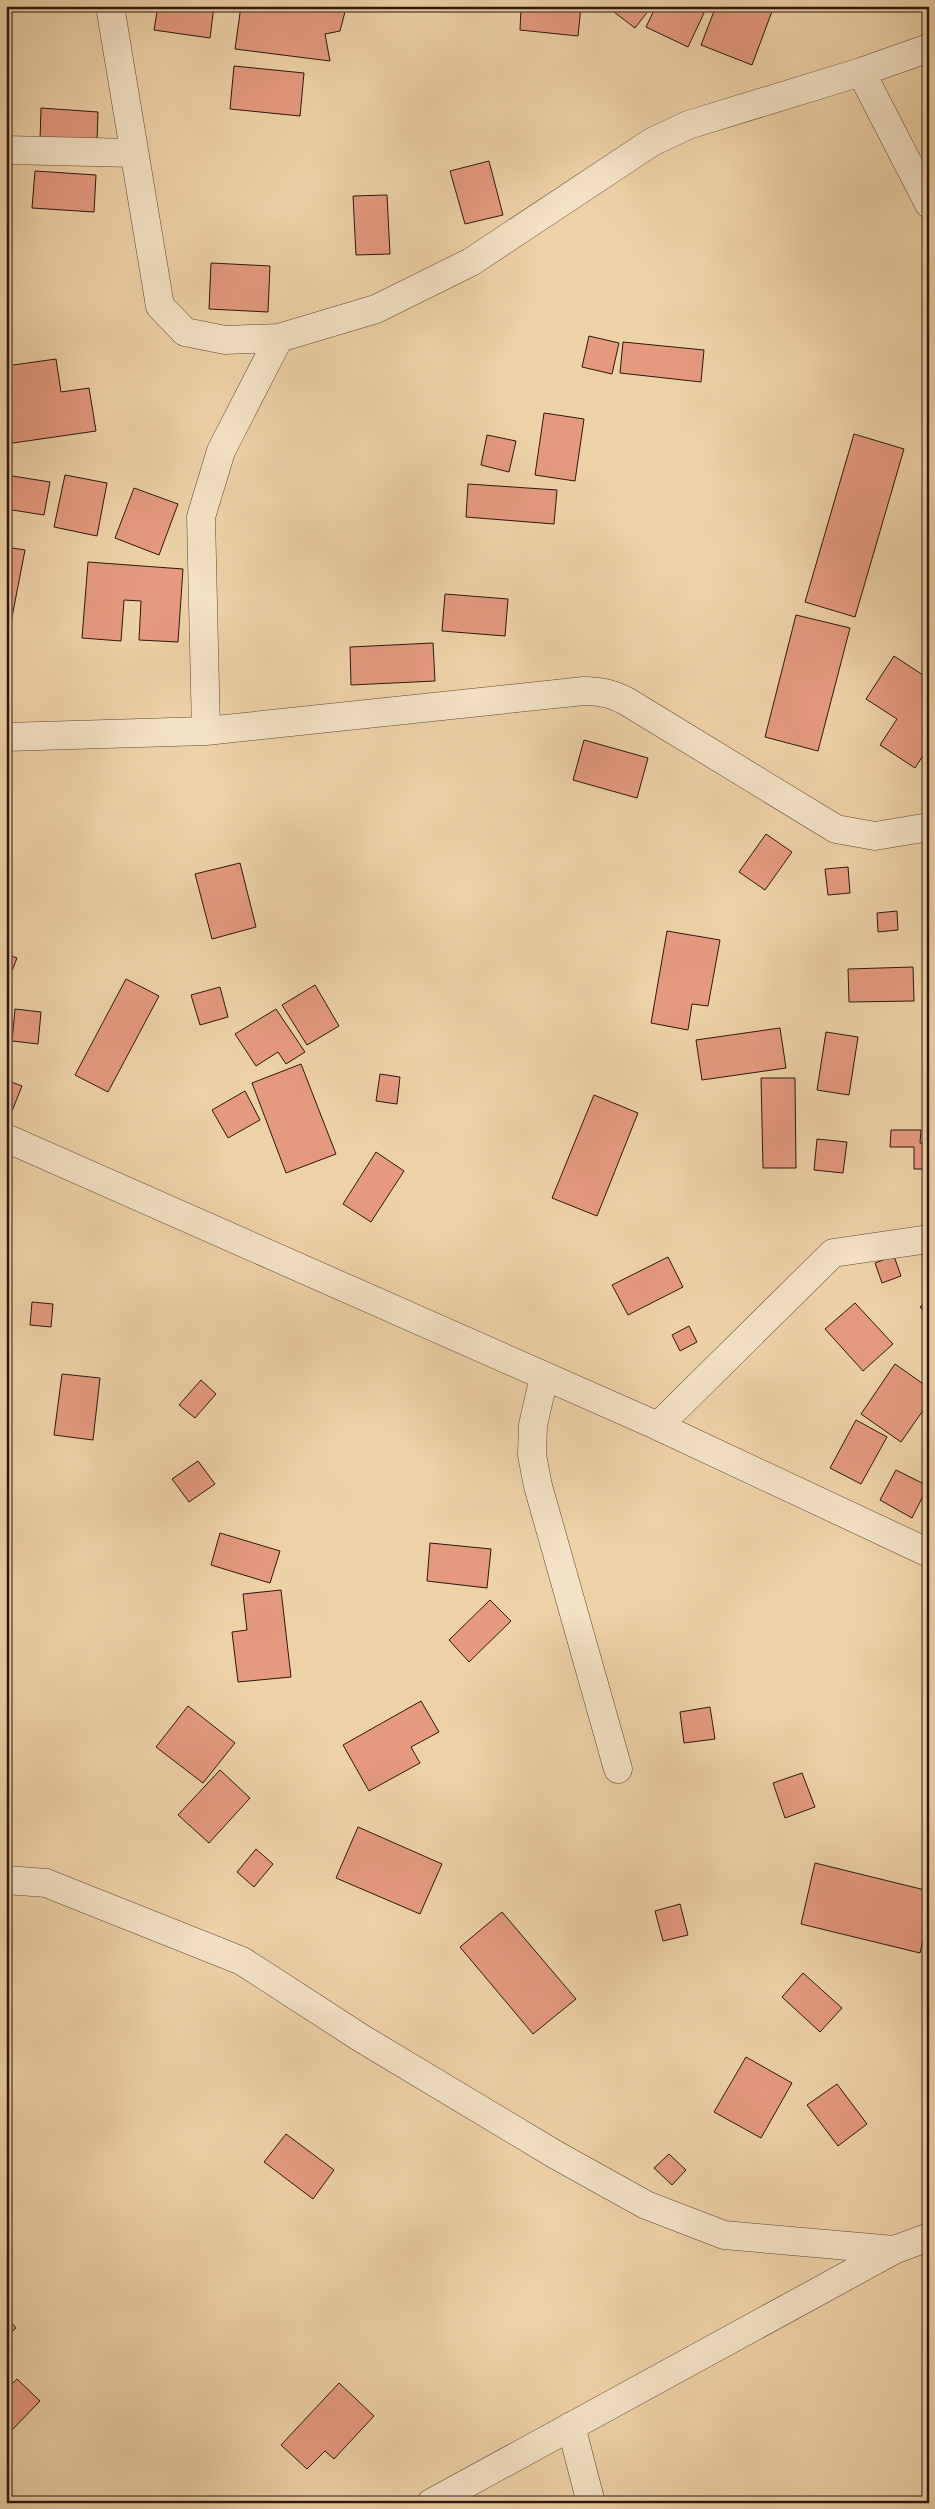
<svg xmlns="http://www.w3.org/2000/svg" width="935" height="2509" viewBox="0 0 935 2509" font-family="'IM FELL DW Pica',serif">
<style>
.building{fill:#e59a7f;stroke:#2c170e}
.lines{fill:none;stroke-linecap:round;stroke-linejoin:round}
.minor-casing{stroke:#5c4634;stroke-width:29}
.minor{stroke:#f4e2c6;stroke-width:28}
</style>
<rect width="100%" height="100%" fill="#eed2a7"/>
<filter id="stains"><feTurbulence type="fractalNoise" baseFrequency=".004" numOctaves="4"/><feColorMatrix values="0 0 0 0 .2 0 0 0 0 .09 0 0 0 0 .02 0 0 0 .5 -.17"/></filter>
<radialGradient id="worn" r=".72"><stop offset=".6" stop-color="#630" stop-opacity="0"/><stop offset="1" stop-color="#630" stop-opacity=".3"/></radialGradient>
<path class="building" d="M158 6H214L210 38 154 30Z
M241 6 346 8 340 31 325 34 330 61 235 49Z
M514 6H581L578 36 520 30 521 7Z
M606 6H652L635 28Z
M656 6H689L704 13 688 47 646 27Z
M716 6H774L752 65 701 45Z
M234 66 304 73 300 116 230 109Z
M41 108 98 112 97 143 40 141Z
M489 161 503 215 465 224 450 171Z
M35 171 96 175 94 212 32 208Z
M387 195 390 254 356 255 353 196Z
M211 263 270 266 268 312 209 309Z
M589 336 619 343 612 374 582 367Z
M623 342 704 350 701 382 620 373Z
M56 359 61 392 89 388 96 431 6 444V366Z
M544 413 584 419 575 481 535 475Z
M854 434 904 449 855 617 805 602Z
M487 435 516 441 509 472 481 465Z
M6 475 50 482 44 515 6 509Z
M65 475 107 483 97 536 54 527Z
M468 484 557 490 554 524 466 517Z
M134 488 178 504 159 555 115 538Z
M6 547 25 550 6 648Z
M88 562 183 569 178 642 139 640 141 601 124 600 121 641 82 638Z
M445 594 508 599 505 636 442 631Z
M796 615 850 628 818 751 765 737Z
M433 643 435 681 351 685 350 647Z
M894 656 923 675 926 667 929 669V752L926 751 915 768 880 745 897 719 866 699Z
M584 740 648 758 637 798 573 780Z
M766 834 792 852 765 890 739 872Z
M240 863 256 927 212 939 195 874Z
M848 867 850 893 828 895 825 869Z
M897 911 898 930 878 932 877 913Z
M667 931 720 940 708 1006 692 1004 688 1030 651 1023Z
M6 954 17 958 12 971 6 969Z
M913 967 914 1001 849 1002 848 969Z
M126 979 159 996 108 1092 75 1075Z
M315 985 339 1026 307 1045 282 1005Z
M220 987 228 1017 200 1025 191 995Z
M15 1009 41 1012 38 1044 12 1041Z
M276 1009 305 1052 286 1064 278 1052 256 1066 235 1034Z
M780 1028 786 1068 702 1080 696 1040Z
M826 1032 858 1037 849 1095 817 1090Z
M301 1064 336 1154 286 1173 252 1083Z
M380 1074 400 1077 397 1104 376 1101Z
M761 1078H795L796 1168H763Z
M6 1080 22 1086 8 1121 6 1120Z
M245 1091 260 1120 228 1138 212 1110Z
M594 1095 638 1113 597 1216 552 1198Z
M891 1130H921L920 1143H929V1169H914V1147H890Z
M817 1139 847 1142 843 1173 814 1170Z
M376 1152 404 1171 371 1222 343 1204Z
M894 1256 901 1276 882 1283 875 1263Z
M668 1257 683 1287 628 1315 612 1285Z
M929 1300V1317L920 1307Z
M32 1302 53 1304 51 1327 30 1325Z
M855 1303 893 1344 863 1371 825 1329Z
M689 1326 697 1342 680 1351 672 1335Z
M895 1364 929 1388V1402L901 1442 861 1414Z
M62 1374 100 1378 93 1440 54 1435Z
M201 1380 216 1394 195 1418 179 1405Z
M856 1420 887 1437 861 1484 830 1468Z
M198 1461 215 1484 189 1502 172 1479Z
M896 1470 928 1486 912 1518 880 1500Z
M220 1533 280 1551 270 1583 211 1565Z
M430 1543 491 1549 487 1588 427 1581Z
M281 1590 291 1677 238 1682 232 1632 247 1630 243 1594Z
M490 1600 511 1621 469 1662 449 1640Z
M421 1701 439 1732 411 1747 420 1763 369 1791 343 1745Z
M188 1706 235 1743 203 1783 156 1747Z
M710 1707 715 1739 684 1743 680 1712Z
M220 1770 250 1798 209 1843 178 1815Z
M802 1773 815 1807 785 1818 773 1783Z
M358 1827 442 1864 420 1914 336 1878Z
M256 1849 273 1864 254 1887 237 1872Z
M815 1863 929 1891V1916L920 1953 801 1924Z
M680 1904 688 1935 663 1941 655 1911Z
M502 1912 576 1999 533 2034 460 1947Z
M803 1973 842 2008 820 2032 782 1997Z
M746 2057 792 2083 761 2138 714 2112Z
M837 2084 867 2124 838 2146 807 2105Z
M286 2134 334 2170 313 2199 264 2162Z
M669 2154 686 2170 672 2185 654 2168Z
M6 2316 16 2328 6 2337Z
M17 2379 40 2401 12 2430 6 2424V2390Z
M339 2383 374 2416 334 2459 325 2451 307 2469 281 2445Z"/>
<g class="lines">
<g class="minor-casing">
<path id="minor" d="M110 6 160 306 185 332 225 340 279 338 376 309 471 262 652 142 688 125 861 72 929 48
M861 72 929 204
M6 150 134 153
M206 731 201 517 221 451 279 338
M6 737 206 731 584 691C601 691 612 694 626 701L836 829 875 836 929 827
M6 1138 658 1426 929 1553
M544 1377 533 1425 532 1455 538 1486 618 1769
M658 1426 833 1253 929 1239
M6 1880 46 1883 242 1961 361 2038 556 2155 646 2205 724 2235 894 2250
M571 2426 591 2503
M431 2503 894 2250 929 2237"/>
</g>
<use href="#minor" class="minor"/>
</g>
<rect width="935" height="2509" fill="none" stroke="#eed2a7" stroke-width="25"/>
<rect x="8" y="8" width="920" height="2494" fill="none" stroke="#2c170e" stroke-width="2.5"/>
<rect x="12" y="12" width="910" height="2484" fill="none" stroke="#2c170e"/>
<rect width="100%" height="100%" filter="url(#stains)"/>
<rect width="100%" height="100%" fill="url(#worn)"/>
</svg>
